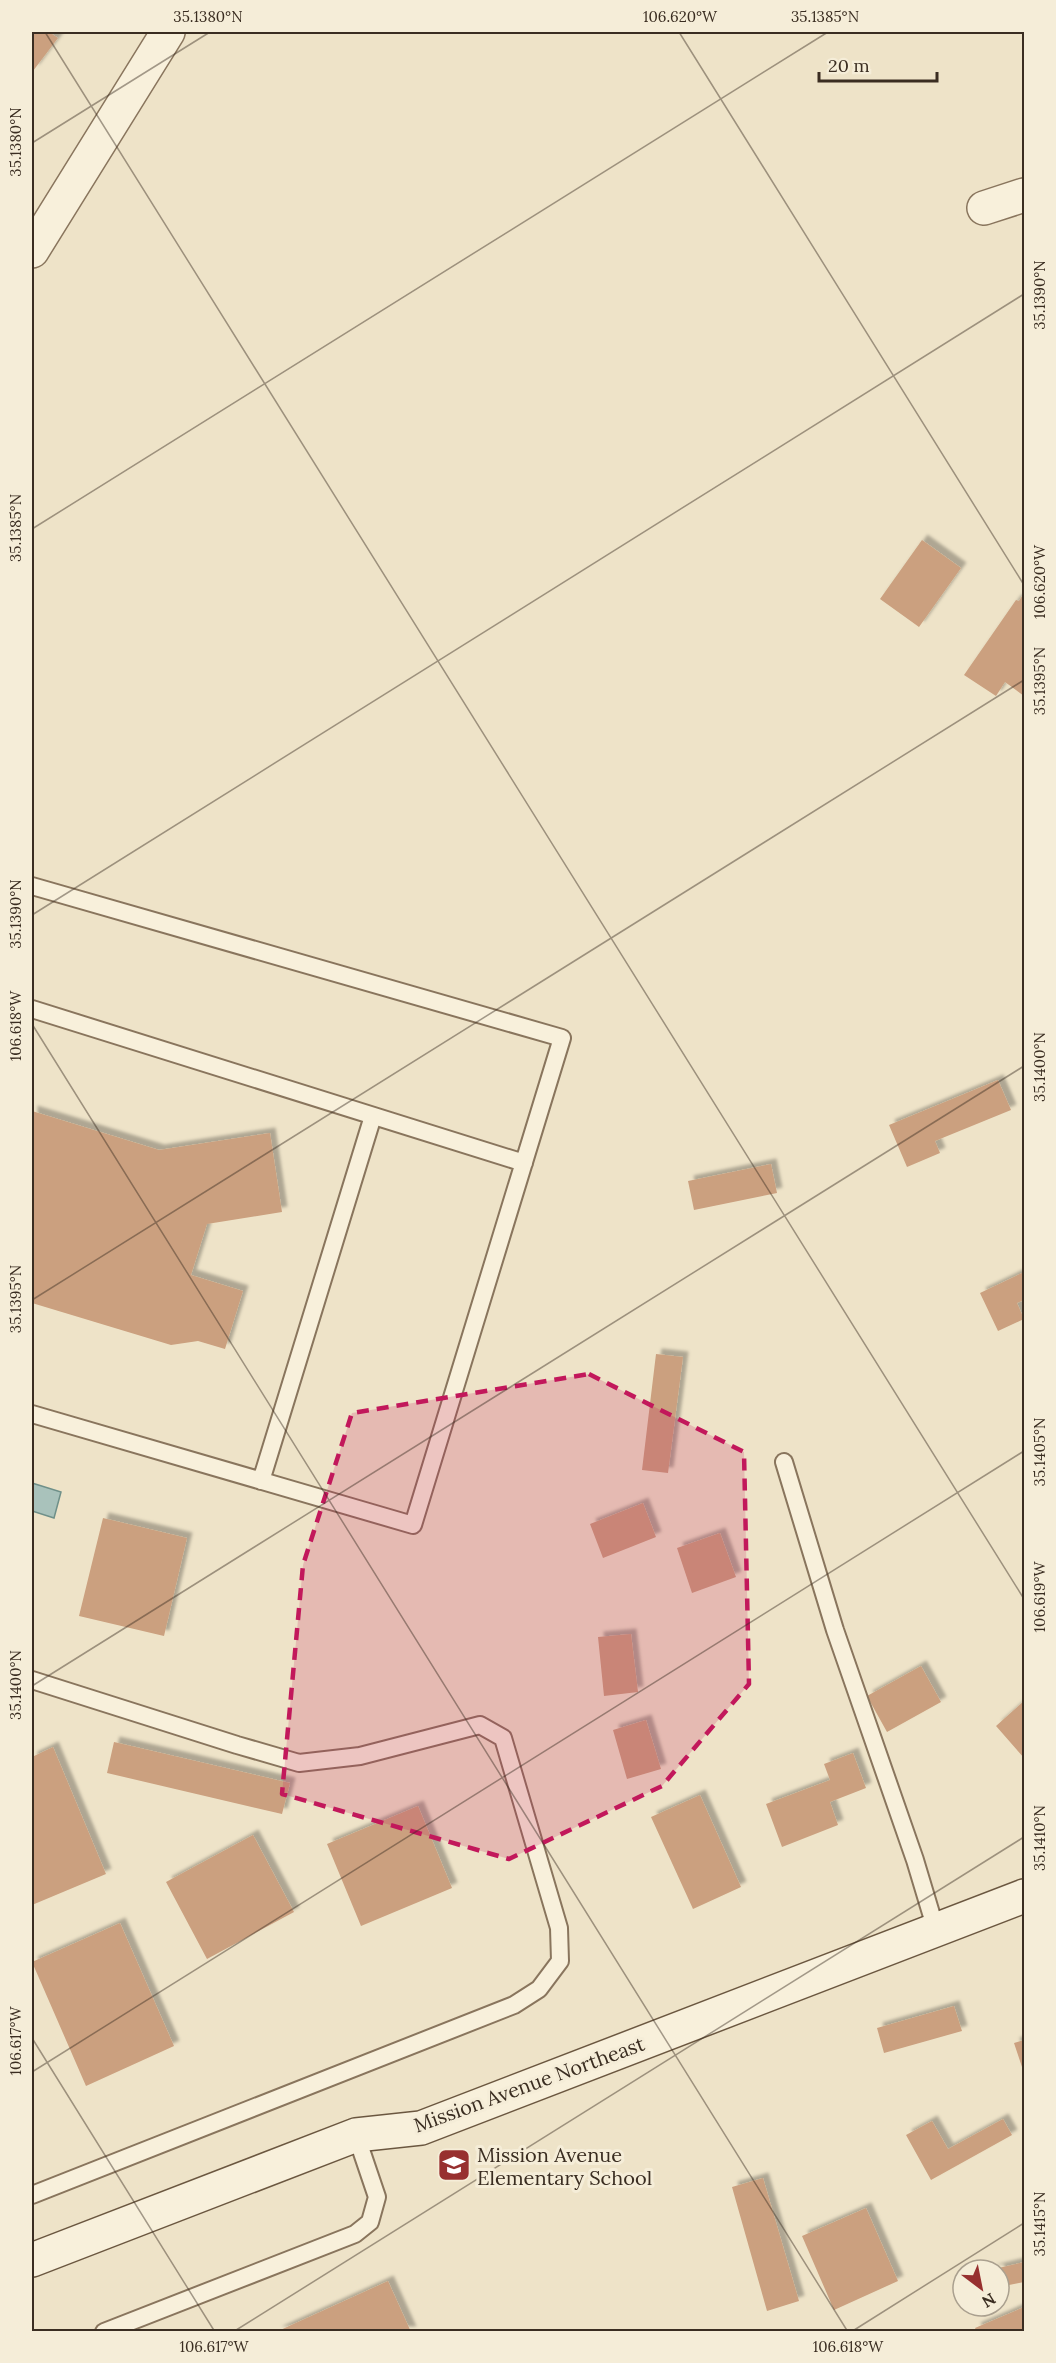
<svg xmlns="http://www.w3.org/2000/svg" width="1056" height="2363" viewBox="0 0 1056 2363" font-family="Lora,serif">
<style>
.water{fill:#a9c2bb;stroke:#6f9089;stroke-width:1.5}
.building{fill:#cba07f;filter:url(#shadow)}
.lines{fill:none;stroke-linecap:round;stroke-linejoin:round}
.lane-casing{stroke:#89755d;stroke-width:20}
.street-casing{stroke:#89755d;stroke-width:36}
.secondary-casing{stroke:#6b5740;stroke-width:36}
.lane{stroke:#f8f0db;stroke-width:16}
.street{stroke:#f8f0db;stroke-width:33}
.secondary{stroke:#f8f0db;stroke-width:33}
.marked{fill:#c2185b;fill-opacity:0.2;stroke:#c2185b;stroke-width:4.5;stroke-dasharray:12 8;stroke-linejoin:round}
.ticks{fill:none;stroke:#3a2d21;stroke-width:1.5;stroke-opacity:0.45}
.labels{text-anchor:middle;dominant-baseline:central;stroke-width:6;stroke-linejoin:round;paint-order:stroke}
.street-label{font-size:20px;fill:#3a2d21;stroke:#f5edd8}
.poi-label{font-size:20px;fill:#3a2d21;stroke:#f5edd8;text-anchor:start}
.neatline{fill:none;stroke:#3a2d21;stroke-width:2}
.ticks-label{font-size:15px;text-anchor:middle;fill:#3a2d21}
</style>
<defs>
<filter id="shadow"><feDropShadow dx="5.5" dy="-5.5" stdDeviation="1.5" flood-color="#0004"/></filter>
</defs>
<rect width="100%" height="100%" fill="#eee3c8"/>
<path class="water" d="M32 1483 61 1492 54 1518 32 1511Z"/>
<path class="building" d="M32 32H49L58 38 33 71Z
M922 540 961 568 919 627 880 599Z
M1024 593V696L1005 682 996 696 964 675 1016 600 1019 601Z
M998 1080 1011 1110 935 1141 940 1153 907 1167 889 1125Z
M32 1111 159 1150 270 1133 282 1212 207 1224 191 1275 243 1291 225 1349 198 1341 171 1345 32 1303Z
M771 1164 777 1193 694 1210 688 1181Z
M1024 1272V1300L1017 1303 1024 1319 998 1331 980 1293Z
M656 1354 683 1357 668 1473 642 1470Z
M643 1503 656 1537 603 1558 590 1524Z
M103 1518 187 1538 164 1636 79 1616Z
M720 1533 736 1577 692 1593 677 1548Z
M631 1634 638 1692 604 1696 598 1637Z
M921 1666 941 1702 887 1732 867 1696Z
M1024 1701V1758L996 1726Z
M646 1720 661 1769 627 1779 613 1730Z
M114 1742 290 1783 282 1814 107 1773Z
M53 1747 106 1874 32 1905V1757Z
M853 1753 866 1788 830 1802 838 1825 782 1847 766 1804 830 1780 824 1764Z
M700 1795 741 1887 693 1909 651 1817Z
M418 1806 452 1888 361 1926 327 1844Z
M253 1835 294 1912 207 1959 166 1882Z
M120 1923 174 2046 86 2086 32 1962Z
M954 2006 962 2031 884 2053 877 2028Z
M1024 2040V2073L1014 2043Z
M1003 2119 1012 2135 931 2180 906 2135 932 2121 948 2149Z
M763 2178 799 2301 767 2311 732 2187Z
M866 2208 898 2281 834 2310 802 2236Z
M1024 2262V2282L999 2287V2270H990Z
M388 2281 411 2332H276Z
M1024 2307V2332H977L975 2328Z"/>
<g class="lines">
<g class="lane-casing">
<path id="lane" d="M32 886 562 1038 413 1525 32 1414
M32 1009 524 1163
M784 1462 835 1630 915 1860 936 1930
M261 1481 373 1116
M32 1680 237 1745 299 1763 360 1756 480 1725 503 1738 559 1928 560 1961 539 1989 514 2005 32 2195
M104 2332 355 2234 370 2222 377 2197 356 2135"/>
</g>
<g class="street-casing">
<path id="street" d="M984 208 1024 195
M32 251 168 32"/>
</g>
<g class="secondary-casing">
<path id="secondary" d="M32 2260 356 2135 421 2128 1024 1896"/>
</g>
<use href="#lane" class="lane"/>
<use href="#street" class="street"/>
<use href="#secondary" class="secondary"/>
</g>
<path class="marked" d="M589 1374 744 1452 749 1684 662 1786 509 1859 282 1794 303 1565 352 1413Z"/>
<path class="ticks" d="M45 32 1024 1599M679 32 1024 585M32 143 210 32M32 529 828 32M32 915 1024 294M32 1024 848 2332M32 1300 1024 680M32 1686 1024 1066M32 2038 215 2332M32 2072 1024 1451M233 2332 1024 1837M851 2332 1024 2223"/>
<defs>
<g id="school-square" transform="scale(1.725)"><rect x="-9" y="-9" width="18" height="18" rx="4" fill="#97302f" stroke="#f5edd8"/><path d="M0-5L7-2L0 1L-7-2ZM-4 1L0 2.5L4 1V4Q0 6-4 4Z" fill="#fff"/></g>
</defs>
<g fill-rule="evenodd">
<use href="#school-square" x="454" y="2165"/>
</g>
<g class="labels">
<g class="street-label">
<text transform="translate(529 2084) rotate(-20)">Mission Avenue Northeast</text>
</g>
<g class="poi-label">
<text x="477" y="2154">Mission Avenue<tspan x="477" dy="23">Elementary School</tspan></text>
</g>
</g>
<rect width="1056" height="2363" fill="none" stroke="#f5edd8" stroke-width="66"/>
<g transform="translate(981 2288) rotate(148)"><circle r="28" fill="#f5edd8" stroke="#aaa08f" stroke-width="1.5"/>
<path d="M0-4.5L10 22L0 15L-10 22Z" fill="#97302f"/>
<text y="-9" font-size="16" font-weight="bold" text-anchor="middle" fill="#3a2d21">N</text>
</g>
<path d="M819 72v9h118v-9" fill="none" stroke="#3a2d21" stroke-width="3"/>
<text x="828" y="72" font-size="18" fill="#3a2d21" stroke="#f5edd8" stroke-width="4.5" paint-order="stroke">20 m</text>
<rect x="33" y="33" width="990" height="2297" class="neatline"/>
<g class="ticks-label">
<text x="208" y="22">35.1380°N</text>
<text x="680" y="22">106.620°W</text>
<text x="825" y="22">35.1385°N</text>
<text transform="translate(16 142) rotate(-90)" y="5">35.1380°N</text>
<text transform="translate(1040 295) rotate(-90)" y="5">35.1390°N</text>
<text transform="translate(16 528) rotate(-90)" y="5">35.1385°N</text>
<text transform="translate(1040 582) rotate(-90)" y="5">106.620°W</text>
<text transform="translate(1040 681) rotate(-90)" y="5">35.1395°N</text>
<text transform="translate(16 914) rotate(-90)" y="5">35.1390°N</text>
<text transform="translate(16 1026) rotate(-90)" y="5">106.618°W</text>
<text transform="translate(1040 1067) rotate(-90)" y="5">35.1400°N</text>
<text transform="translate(16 1299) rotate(-90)" y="5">35.1395°N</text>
<text transform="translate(1040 1452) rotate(-90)" y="5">35.1405°N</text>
<text transform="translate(1040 1597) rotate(-90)" y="5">106.619°W</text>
<text transform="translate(16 1685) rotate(-90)" y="5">35.1400°N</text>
<text transform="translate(1040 1838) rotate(-90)" y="5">35.1410°N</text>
<text transform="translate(16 2041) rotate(-90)" y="5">106.617°W</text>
<text transform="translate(1040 2224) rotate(-90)" y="5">35.1415°N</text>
<text x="214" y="2352">106.617°W</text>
<text x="848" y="2352">106.618°W</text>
</g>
</svg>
